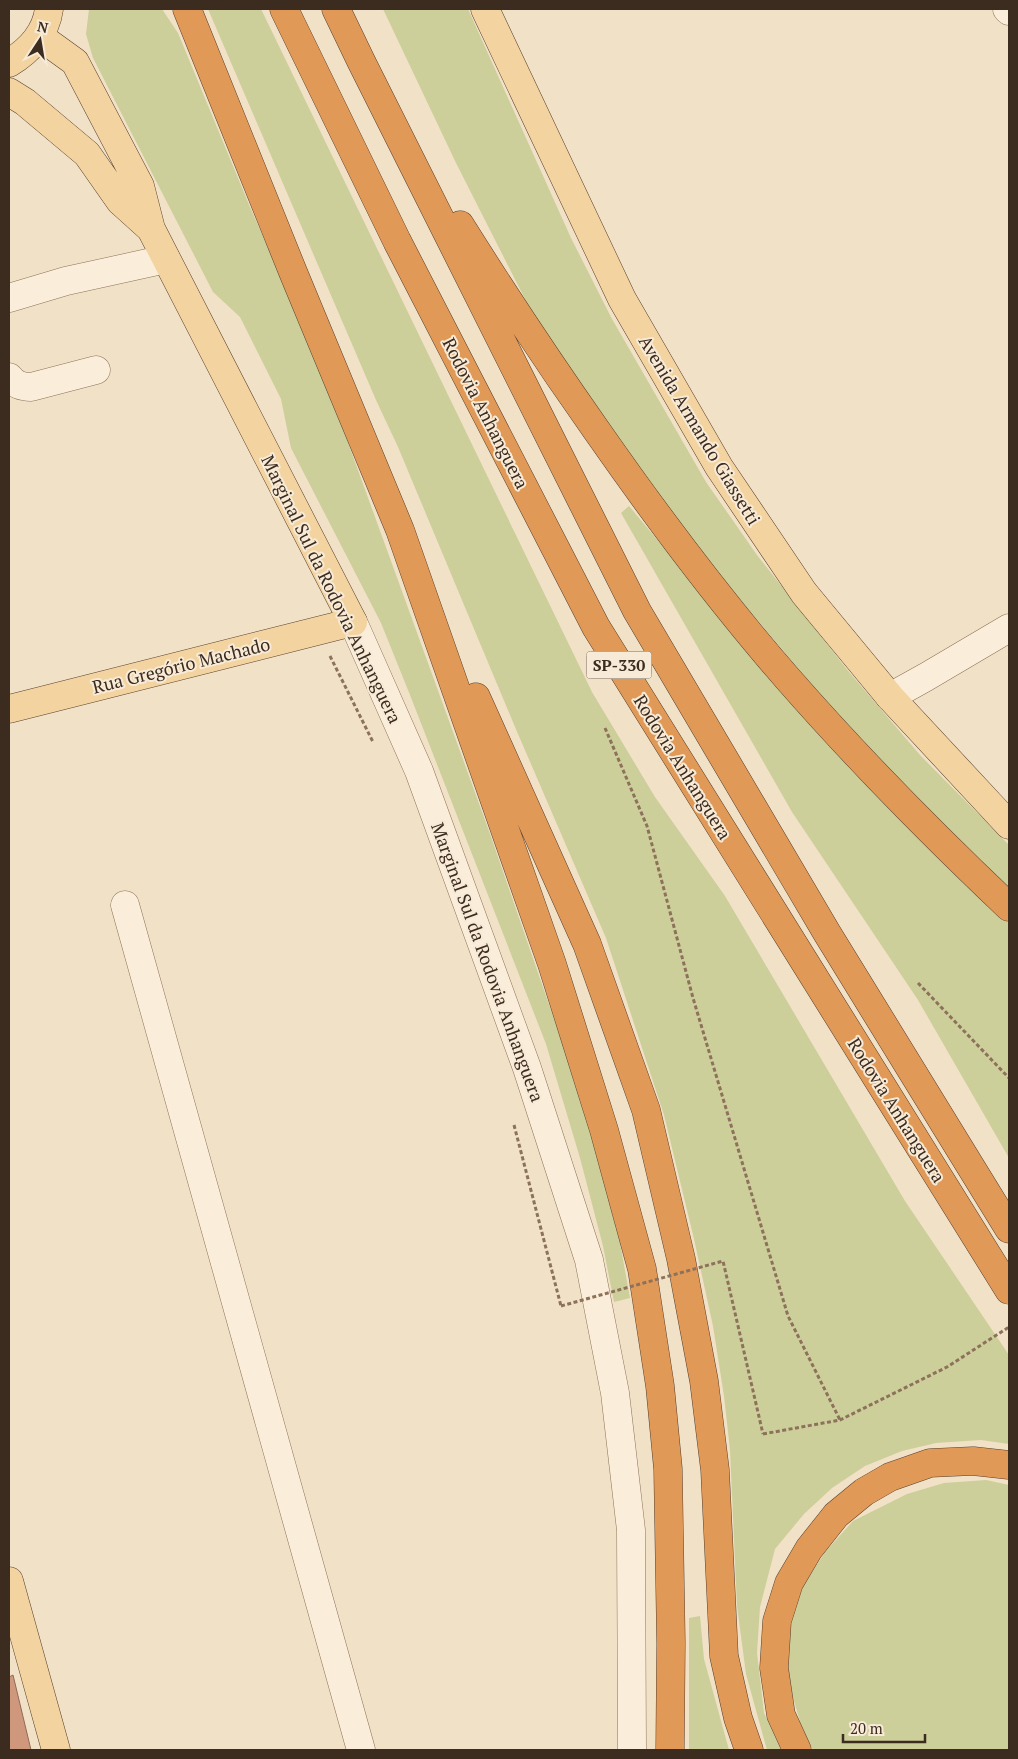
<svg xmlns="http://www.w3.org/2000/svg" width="1018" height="1759" viewBox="0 0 1018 1759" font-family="'PT Serif',serif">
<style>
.grass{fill:#cdcf9a}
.building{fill:#cf987c;stroke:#916a57}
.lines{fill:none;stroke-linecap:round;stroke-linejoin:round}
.minor-casing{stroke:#8d725b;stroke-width:29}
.major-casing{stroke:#5a402f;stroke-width:29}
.highway-casing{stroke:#5a402f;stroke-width:29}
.path{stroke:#8d725b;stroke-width:3;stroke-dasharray:4 2.5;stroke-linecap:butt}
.minor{stroke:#faeedb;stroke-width:28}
.major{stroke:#f3d39f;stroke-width:28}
.highway{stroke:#e09956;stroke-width:28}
.path-bridge{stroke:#8d725b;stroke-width:3;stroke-dasharray:4 2.5;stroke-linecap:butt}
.labels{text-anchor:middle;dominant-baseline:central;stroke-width:4;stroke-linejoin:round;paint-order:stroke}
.shield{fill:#f7ebd7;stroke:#746556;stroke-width:1}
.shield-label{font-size:16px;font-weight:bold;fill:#3c2b1f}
.street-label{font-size:18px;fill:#3c2b1f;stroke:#f7ebd7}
</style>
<rect width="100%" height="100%" fill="#f0e1c7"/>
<path class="grass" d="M89 9H162L178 33 250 207 322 371 489 831 562 1042 597 1156 620 1243 630 1298 614 1302 603 1246 580 1158 546 1044 410 695 381 623 291 448 281 399 240 317 213 292 93 58 86 34Z
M208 9H261L592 692 655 797 725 896 905 1201 1009 1355V1444L981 1440 936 1443 902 1451 865 1466 832 1488 804 1514 775 1549 760 1607 757 1653 764 1713 781 1750H767L746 1674 737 1606 730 1450 724 1396 713 1326 694 1239 664 1115 606 938 515 727 398 447 376 400Z
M383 9H468L571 238 612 319 706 482 757 555 849 672 920 755 1009 845V890L887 769 821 696 692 542 548 338 527 303 456 163Z
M629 506 849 768 914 833 1009 923V1158L918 1000 792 812 621 513Z
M986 1480 1009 1485V1750H813L804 1736 793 1697 786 1662 791 1625 803 1586 825 1552 853 1521 907 1494 944 1483Z
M700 1616 704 1659 729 1750H689V1618Z"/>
<path class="building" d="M13 1675 31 1750H9V1677Z"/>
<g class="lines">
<g class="minor-casing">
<path id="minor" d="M1007 9 1009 11
M9 298 66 281 166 259
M9 377C15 385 22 387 31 387L96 370
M353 622 419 771 527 1068 589 1260 615 1393 631 1530 632 1750
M890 697 926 677 1009 628
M125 905 361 1750"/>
</g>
<g class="major-casing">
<path id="major" d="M485 9 622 299 719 467 804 593 890 697 1009 825
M9 63C29 51 46 33 49 9
M9 92 25 102 87 154 120 201 151 229
M9 709 353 622 151 229 140 186 75 62 39 36
M9 1581 56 1750"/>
</g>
<g class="highway-casing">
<path id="highway" d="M187 9 293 272 400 530 552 964 604 1130 642 1269 660 1386 668 1469 671 1643 670 1750
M284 9 397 241 596 627 1009 1290
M336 9 361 61 637 611 827 933 1009 1229
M460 225C504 295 549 363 597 431 657 517 719 600 788 679 858 759 932 834 1009 907
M476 697 587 944 646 1110 681 1259 704 1381 715 1470 724 1656 738 1718 749 1750
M797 1750 781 1715 774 1668 777 1621 789 1583 809 1549 836 1515 864 1492 890 1477 930 1463 973 1461 1009 1465"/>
</g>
<path class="path" d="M330 656 373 742
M605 728 647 826 693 998 788 1316 840 1420
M918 983 1009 1078
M514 1125 561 1306
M763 1434 840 1420 947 1367 1009 1327"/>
<use href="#minor" class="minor"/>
<use href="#major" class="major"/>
<use href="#highway" class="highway"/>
<path class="path-bridge" d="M561 1306 723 1261 763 1434"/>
</g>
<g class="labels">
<rect class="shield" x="586.5" y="651.5" width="65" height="27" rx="4"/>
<g class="shield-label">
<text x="619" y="665">SP-330</text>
</g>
<g class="street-label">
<text transform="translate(486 413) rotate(63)">Rodovia Anhanguera</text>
<text transform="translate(700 430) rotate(59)">Avenida Armando Giassetti</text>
<text transform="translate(332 589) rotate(64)">Marginal Sul da Rodovia Anhanguera</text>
<text transform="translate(181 665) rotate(-14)">Rua Gregório Machado</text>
<text transform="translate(683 767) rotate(58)">Rodovia Anhanguera</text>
<text transform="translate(488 962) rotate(70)">Marginal Sul da Rodovia Anhanguera</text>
<text transform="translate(897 1110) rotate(58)">Rodovia Anhanguera</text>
</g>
</g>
<rect width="1018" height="1759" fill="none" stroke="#3c2b1f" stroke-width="20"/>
<g transform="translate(40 40) rotate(12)" stroke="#f7ebd7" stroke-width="4" paint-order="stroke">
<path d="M0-4L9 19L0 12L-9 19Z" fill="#3c2b1f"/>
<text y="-8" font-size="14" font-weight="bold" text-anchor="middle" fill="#3c2b1f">N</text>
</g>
<path d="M843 1734v8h82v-8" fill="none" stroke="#3c2b1f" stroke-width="2.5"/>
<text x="850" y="1734" font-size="15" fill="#3c2b1f" stroke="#f7ebd7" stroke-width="4" paint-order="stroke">20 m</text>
</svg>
